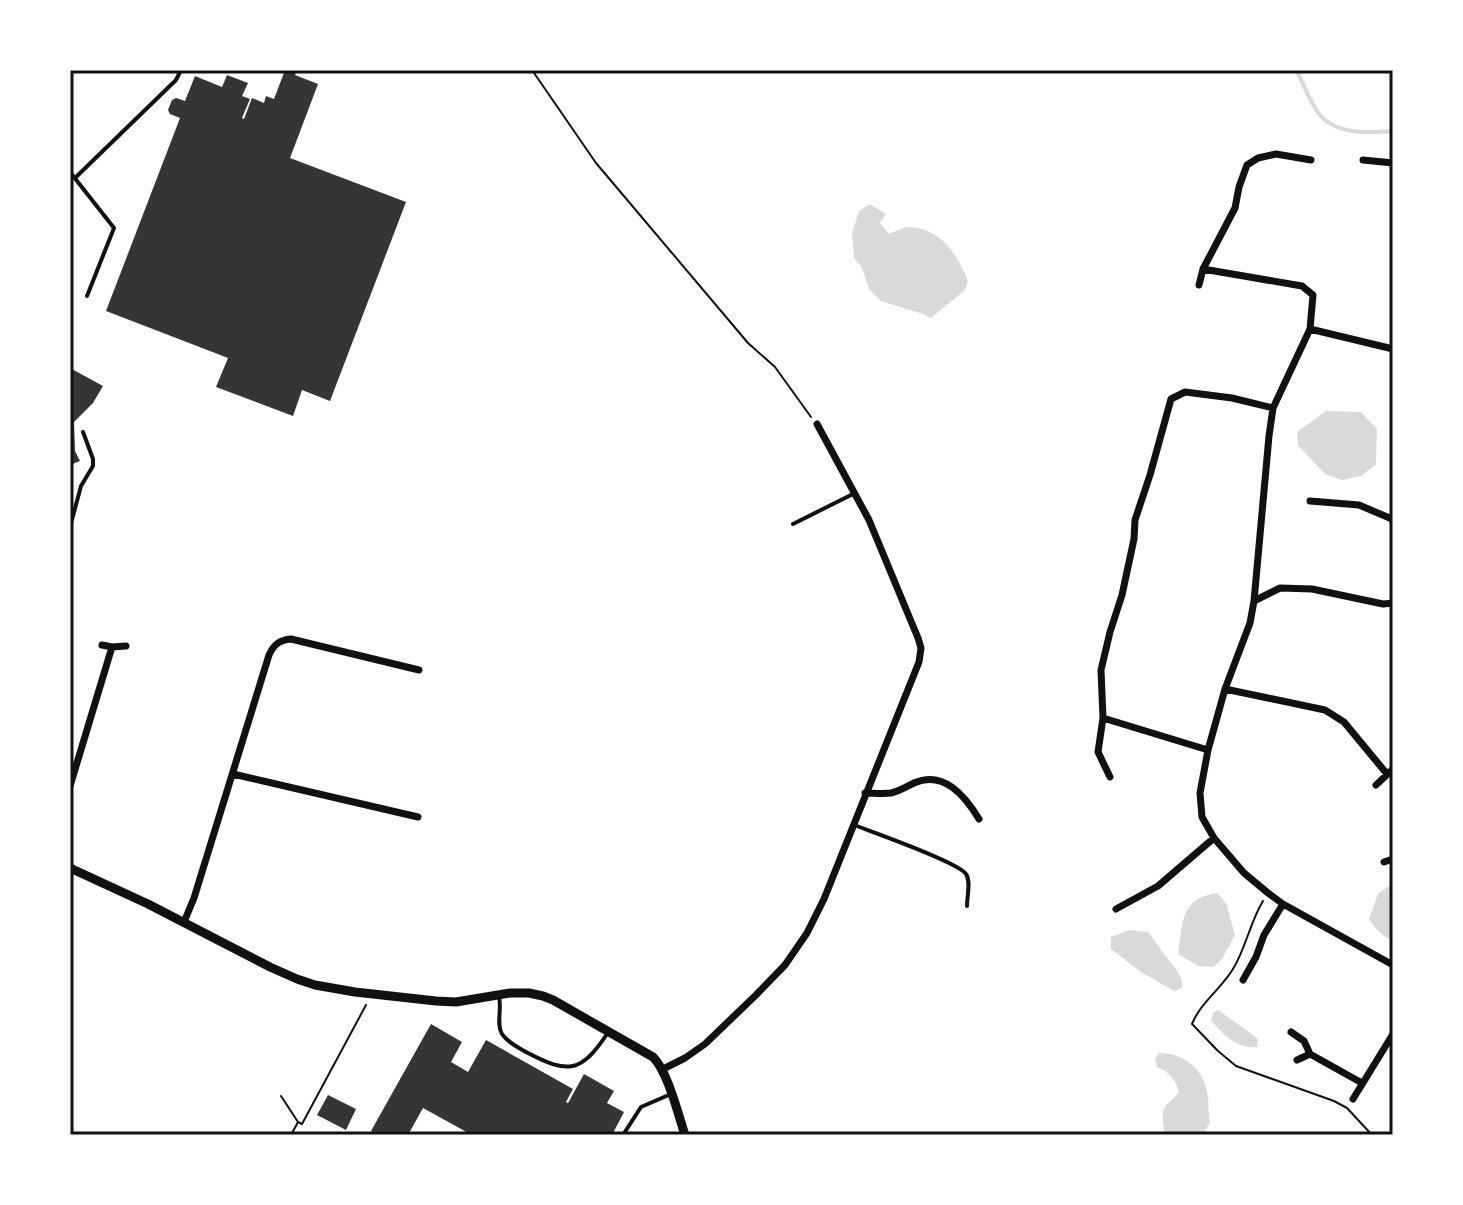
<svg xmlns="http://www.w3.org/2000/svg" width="1463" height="1205" viewBox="0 0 1463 1205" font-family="Lora,serif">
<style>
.water{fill:#d9d9d9}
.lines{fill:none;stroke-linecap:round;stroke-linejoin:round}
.stream{stroke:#d9d9d9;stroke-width:4}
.building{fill:#353535}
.path{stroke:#111;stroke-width:2}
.service{stroke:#111;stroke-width:4}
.minor{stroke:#111;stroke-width:7}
.tertiary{stroke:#111;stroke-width:9}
.neatline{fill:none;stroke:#111;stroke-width:3}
</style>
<rect width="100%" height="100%" fill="#fff"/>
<path class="water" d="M870 204 886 214 880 223 889 234C895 232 902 227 908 227 940 227 958 255 968 281L965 290 931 318 923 314 881 301 869 289 862 268 854 258 852 233 859 211Z
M1326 411 1361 412 1377 429 1376 464 1361 476 1342 480 1325 474 1298 445 1297 432Z
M1393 883V940C1382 938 1375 927 1369 919L1378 894Z
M1217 893 1226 903 1235 935 1222 959 1213 967 1198 966 1178 954C1183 922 1180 899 1217 893Z
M1130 930 1148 932C1156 941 1161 951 1168 959 1175 969 1183 975 1182 988L1174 991 1141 972 1111 949V937Z
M1218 1010 1253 1035 1258 1039 1257 1047C1237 1049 1223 1035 1211 1020L1213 1013Z
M1159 1053C1185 1053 1205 1070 1208 1097 1209 1106 1208 1113 1210 1123L1202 1135H1165C1164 1126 1160 1115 1165 1107 1169 1101 1175 1098 1179 1092 1176 1081 1169 1071 1157 1067L1155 1059Z"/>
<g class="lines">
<path class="stream" d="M1296 70C1304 84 1310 103 1320 115 1337 135 1370 133 1393 131"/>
</g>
<path class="building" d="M285 70H297L295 75 318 84 290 158 406 202 330 401 302 390 293 416 216 387 228 358 106 311 180 118 170 114 168 110 172 100 176 98 185 101 195 76 222 87 227 75 248 83 242 96 250 99 242 118 244 119 252 98 264 103 266 96 274 99Z
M70 368 103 386 93 403 74 422 75 451 80 461 70 465Z
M431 1024 462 1042 451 1062 468 1072 486 1040 573 1089 566 1102 568 1103 584 1074 614 1091 607 1103 624 1112 612 1135H472L423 1108 408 1135H378L371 1131Z
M328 1095 356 1109 346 1130 317 1115Z"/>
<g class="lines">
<path class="path" d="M532 70 596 163 748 343 775 367 811 417
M1263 901C1250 922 1246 948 1233 969 1221 989 1201 1002 1192 1024L1218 1051 1236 1066 1334 1101 1347 1108 1372 1135
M281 1096 298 1122
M291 1135 298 1122 302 1124 366 1005"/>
<path class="service" d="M256 70 257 71
M70 172 114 228 87 296
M75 178 176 80 181 70
M793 524 855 493
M70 527 81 486 93 466V459L83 432
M854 825C872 832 958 862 966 874 971 881 967 897 967 906
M499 997C502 1009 496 1024 502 1034 508 1043 519 1048 528 1053 568 1074 581 1073 607 1034
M623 1135 641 1107 671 1094"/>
<path class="minor" d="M1363 160 1393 163
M1199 285 1203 269
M1310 329 1393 349
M1310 501 1359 505 1392 519 1393 522
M1254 601 1269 436 1273 408 1310 329 1313 295 1302 286 1203 269 1235 208 1239 187 1247 165 1258 158 1276 154 1311 160
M1393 603 1383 604 1312 589 1280 588 1254 601 1250 623 1225 689 1208 750 1200 793 1202 817 1214 838 1244 873 1268 893 1283 904 1393 965
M102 645 112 647 126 646
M1225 689 1325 710 1344 722 1387 774
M1103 718 1208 750
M233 774 418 817
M1110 777 1098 752 1103 718 1101 670 1110 632 1122 595 1134 539 1135 520 1150 475 1171 399 1185 392 1232 398 1273 408
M1376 785 1393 769
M70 786 112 647
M865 793C874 793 882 794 891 793 900 791 906 787 914 783 944 770 965 796 979 819
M1384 862 1393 859
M1116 909 1158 886 1214 838
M184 922 194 898 269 655C274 644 280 640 291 639L419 670
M1243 980 1256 957 1264 935 1283 904
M1291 1032 1304 1041 1310 1054 1362 1083
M1297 1060 1310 1054
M663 1069 685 1058 705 1044 756 995 785 965 807 933 824 899 919 662 921 648 918 638 869 520 817 424
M1353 1099 1393 1034"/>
<path class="tertiary" d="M70 868 148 904 270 967 297 979 315 985 355 992 436 1001 456 1002 510 993H529L543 996 553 1000 653 1057C668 1072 678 1114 685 1135"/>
</g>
<rect width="1463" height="1205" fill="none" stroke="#ffffff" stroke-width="144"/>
<rect x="72" y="72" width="1319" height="1061" class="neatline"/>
</svg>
